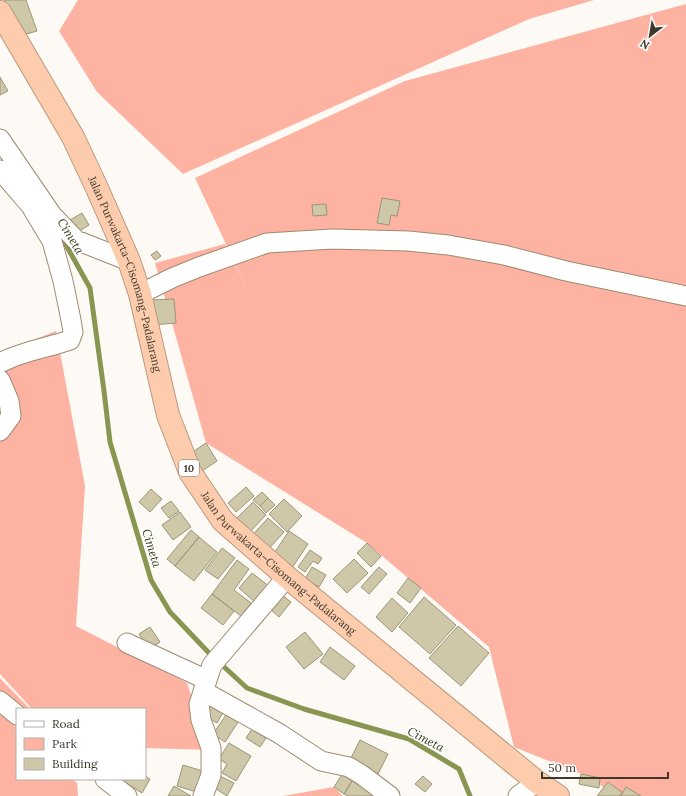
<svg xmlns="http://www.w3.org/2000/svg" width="686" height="796" viewBox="0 0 686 796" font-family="Lora,serif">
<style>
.green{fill:#fdb2a2}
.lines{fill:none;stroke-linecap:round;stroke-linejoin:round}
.stream{stroke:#899652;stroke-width:5}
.building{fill:#cec8a9;stroke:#9b9578}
.minor-casing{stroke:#9d8b72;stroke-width:21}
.highway-casing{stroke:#ba9880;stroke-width:24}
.minor{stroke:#fff;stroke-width:19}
.highway{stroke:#fcccad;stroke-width:22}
.labels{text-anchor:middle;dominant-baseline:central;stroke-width:3.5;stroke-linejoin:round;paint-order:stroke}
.shield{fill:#fff;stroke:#79736b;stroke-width:1}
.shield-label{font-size:10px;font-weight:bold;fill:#3f372c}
.street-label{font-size:11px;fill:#3f372c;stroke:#fff}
.water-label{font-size:12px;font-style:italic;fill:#343e16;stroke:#fff}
</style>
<rect width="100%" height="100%" fill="#fdf9f4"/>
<path class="green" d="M78 0H594L529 19 183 174 97 92 59 31Z
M686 4V796H619L581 774 514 747 489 647 367 543 206 443 155 263 225 244 248 291 195 178 405 81Z
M56 331 85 486 76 626 187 683 209 750 145 748V709H32L0 674V353Z
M0 678 30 709H17V779H72L77 783 78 796H0Z
M334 787 343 796H283Z"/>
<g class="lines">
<path class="stream" d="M61 236 90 288 104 391 110 442 151 580 170 612 209 653 247 688 304 709 409 739 459 769 470 796"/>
</g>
<path class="building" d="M4 0H26L37 31 16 37Z
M0 77 8 91 0 95Z
M382 198 400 201 397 216 391 215 389 225 377 223Z
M326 204 327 215 313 216 312 205Z
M82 213 89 225 78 232 70 220Z
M157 251 161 256 155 260 151 255Z
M174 299 176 323 152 325 150 300Z
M206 443 217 461 199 473 188 455Z
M246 487 254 496 236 512 228 503Z
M151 489 162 499 150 512 139 502Z
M262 492 268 498 260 506 253 500Z
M268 498 275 505 266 513 260 506Z
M284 499 302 516 287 532 269 514Z
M171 501 179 511 169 518 161 508Z
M253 502 266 515 247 535 234 521Z
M180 512 191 527 173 540 162 525Z
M268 518 284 532 265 553 249 539Z
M191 530 199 537 175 566 167 559Z
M289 531 308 544 292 568 273 555Z
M199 537 217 552 194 581 175 566Z
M367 543 381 556 371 567 357 553Z
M222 548 235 558 218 579 205 570Z
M310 550 322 558 318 564 313 561 305 572 298 567Z
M354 559 368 573 347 593 333 579Z
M237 560 249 569 234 590 251 603 241 616 212 594Z
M312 567 326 575 319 587 305 579Z
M379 567 387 574 369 594 361 587Z
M252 573 270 587 256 603 239 588Z
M408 578 421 588 410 603 397 593Z
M212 594 234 611 223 625 201 608Z
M281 594 291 602 279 617 270 609Z
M424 597 456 625 430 654 399 627Z
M392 598 408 613 392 632 376 617Z
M458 626 489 653 461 686 429 658Z
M150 627 160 642 149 649 139 634Z
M305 632 323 654 304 669 286 647Z
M330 647 355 666 344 680 320 662Z
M209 699 225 709 217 723 201 713Z
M228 712 240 719 225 742 213 734Z
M254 726 268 735 260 747 246 738Z
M360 740 388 754 378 774 350 760Z
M229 743 251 756 236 781 222 773 227 764 219 759Z
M183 765 206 772 200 793 177 786Z
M345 770 355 776 344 794 334 787Z
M581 774 600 778 599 788 579 784Z
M145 776 150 779 142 793 120 779H145Z
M220 776 234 783 227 796 213 787Z
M355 776 376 796H348L344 794Z
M423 776 432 784 425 792 415 784Z
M608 782 622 792 619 796H597Z
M174 786 191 796H168Z
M626 787 641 796H621Z"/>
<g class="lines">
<g class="minor-casing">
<path id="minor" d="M0 139 52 215 76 240 129 261
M0 170 31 206 52 241 63 281 71 320 73 332 70 340C47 348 22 351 0 363
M140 294 172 278 199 267 267 243 332 239 408 241 448 245 504 255 566 271 686 296
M0 380 9 401 11 416 0 431
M127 643 207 680
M203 691 280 734 321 761 349 767 362 775 390 796
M0 701 17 715
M105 779 127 796
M203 796 211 775V748L201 720 199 704 212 665 287 577
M518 796 537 782"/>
</g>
<g class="highway-casing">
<g id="highway">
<path id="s1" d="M0 12 73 137 96 186 129 261 140 294 168 415 190 472 223 521 287 577 537 782 558 796"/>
</g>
</g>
<use href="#minor" class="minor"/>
<use href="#highway" class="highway"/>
</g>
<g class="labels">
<rect class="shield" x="179" y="460" width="20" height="16" rx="3"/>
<g class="shield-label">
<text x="189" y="468">10</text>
</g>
<g class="street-label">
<text stroke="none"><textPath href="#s1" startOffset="292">Jalan Purwakarta–Cisomang–Padalarang</textPath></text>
<text stroke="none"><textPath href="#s1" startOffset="629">Jalan Purwakarta–Cisomang–Padalarang</textPath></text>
</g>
<g class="water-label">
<text transform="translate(71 236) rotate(59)">Cimeta</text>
<text transform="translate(152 548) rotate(73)">Cimeta</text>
<text transform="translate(426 739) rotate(28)">Cimeta</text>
</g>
</g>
<rect x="16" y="708" width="130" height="72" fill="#ffffff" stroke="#b2afab"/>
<rect x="24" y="721" width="20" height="6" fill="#ffffff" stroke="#b2afab"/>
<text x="52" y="728" font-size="12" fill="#3f372c">Road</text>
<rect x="24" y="738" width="20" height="12" fill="#fdb2a2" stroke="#b2afab"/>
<text x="52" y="748" font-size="12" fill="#3f372c">Park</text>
<rect x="24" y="758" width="20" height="12" fill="#cec8a9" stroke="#b2afab"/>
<text x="52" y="768" font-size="12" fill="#3f372c">Building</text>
<g transform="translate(650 36) rotate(211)" stroke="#ffffff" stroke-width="3" paint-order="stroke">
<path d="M0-3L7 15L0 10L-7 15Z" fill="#3f372c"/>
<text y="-6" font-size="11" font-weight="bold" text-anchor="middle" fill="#3f372c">N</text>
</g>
<path d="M542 772v6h126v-6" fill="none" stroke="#3f372c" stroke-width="2"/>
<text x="548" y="772" font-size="12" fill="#3f372c" stroke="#ffffff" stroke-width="3" paint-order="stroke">50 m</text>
</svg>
